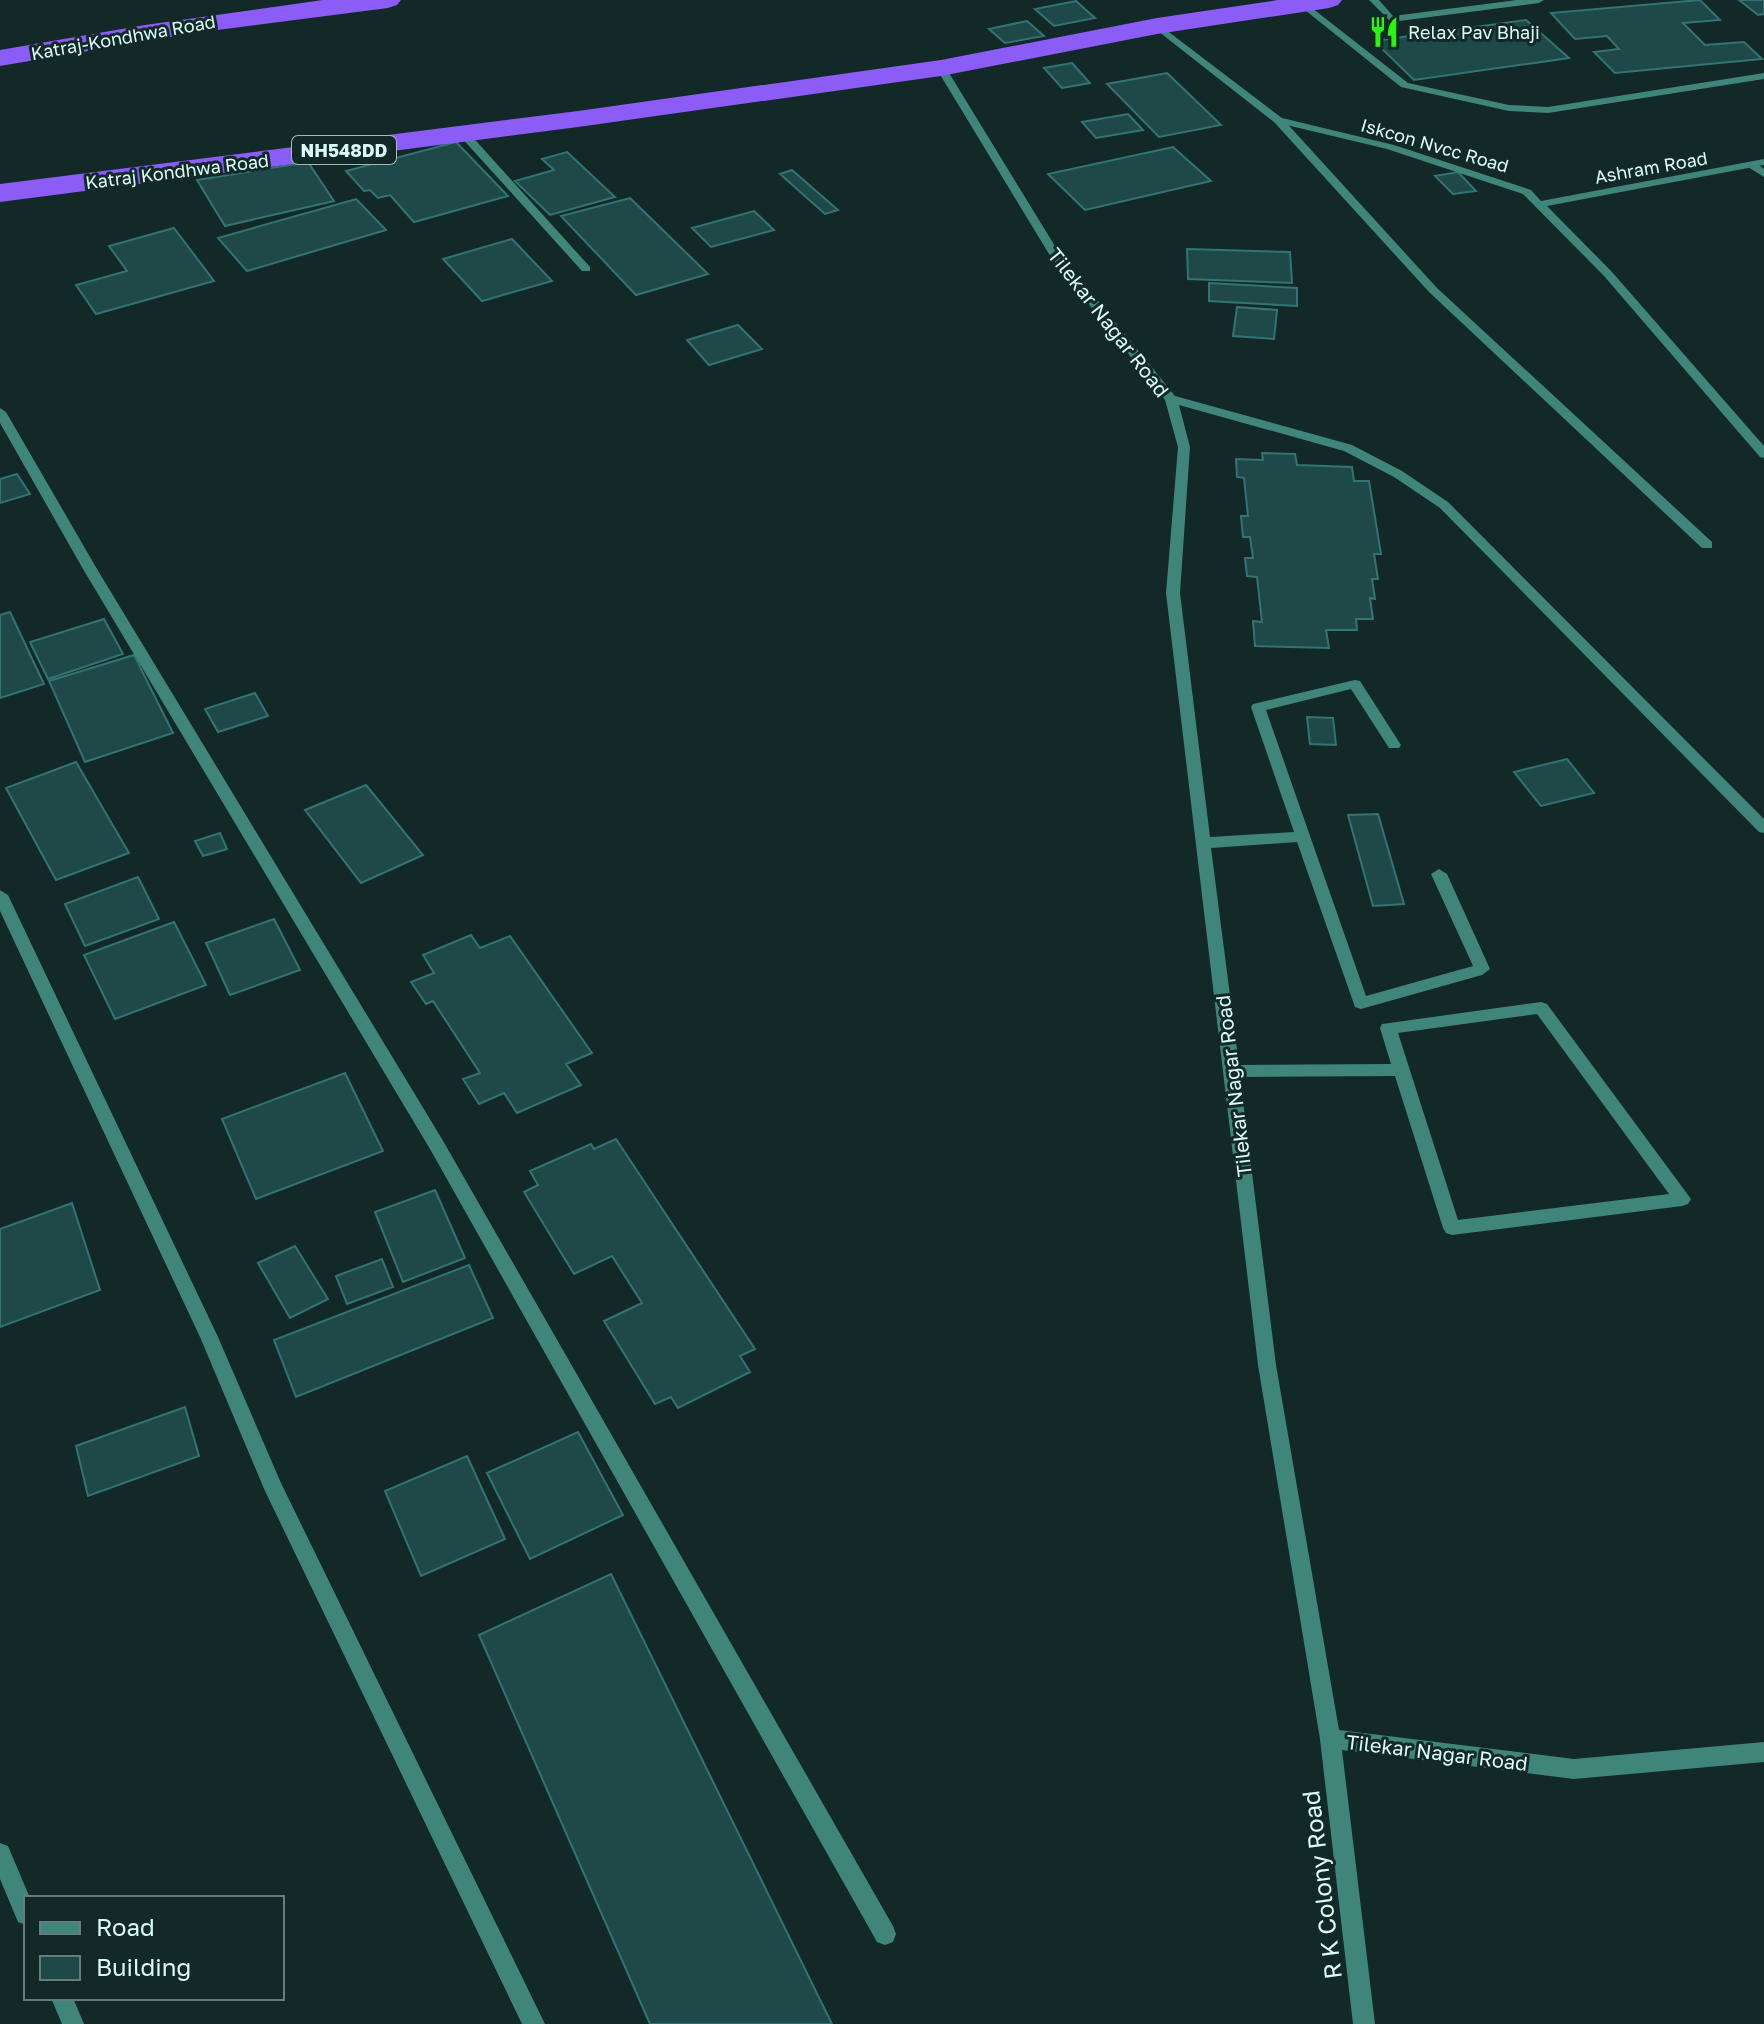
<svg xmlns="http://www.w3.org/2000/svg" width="1764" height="2024" font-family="'Golos Text',sans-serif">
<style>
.building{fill:#1e4948;stroke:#327473;stroke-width:2}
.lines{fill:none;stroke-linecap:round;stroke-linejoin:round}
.lane{fill:#3f8579;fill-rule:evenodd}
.street{fill:#3f8579;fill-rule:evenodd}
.highway{fill:#8c5cf7;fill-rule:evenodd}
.labels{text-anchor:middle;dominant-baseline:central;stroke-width:6;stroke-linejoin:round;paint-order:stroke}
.far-poi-label{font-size:18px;fill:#dbfdfa;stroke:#122928;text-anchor:start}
.far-street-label{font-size:18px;fill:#dbfdfa;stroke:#122928}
.shield{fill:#122928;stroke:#9fbdbb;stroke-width:2}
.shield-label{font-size:18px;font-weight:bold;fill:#dbfdfa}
.street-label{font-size:20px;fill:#dbfdfa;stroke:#122928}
.near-street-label{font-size:24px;fill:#dbfdfa;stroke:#122928}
</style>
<rect width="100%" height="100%" fill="#122928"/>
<!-- building -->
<path class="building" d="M1700,0L1720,20L1683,23L1705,45L1744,42L1762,59L1615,73L1594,52L1619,49L1607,36L1575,39L1551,13Z
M1739,0H1764V14L1758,15Z
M1076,1L1095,18L1054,26L1035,9Z
M1526,20L1569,58L1414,80L1374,41Z
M1027,21L1044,36L1005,43L989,29Z
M1072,63L1090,83L1062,88L1044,68Z
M1167,73L1221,125L1159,137L1107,84Z
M1128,114L1143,130L1096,138L1082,122Z
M456,142L508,196L414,222L390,195L378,198L370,190L364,191L346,171Z
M1173,147L1211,181L1085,210L1048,174Z
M567,152L615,197L550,215L515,181L554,170L542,159Z
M308,162L334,201L225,226L197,180Z
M792,170L838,210L825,214L780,174Z
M1458,172L1476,191L1453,194L1435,176Z
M630,198L708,274L636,295L561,216Z
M356,199L386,230L247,271L218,238Z
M754,211L774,230L711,247L692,228Z
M174,228L214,281L96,314L76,285L127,271L109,246Z
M512,239L552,281L482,301L443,259Z
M1187,249L1290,252L1292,283L1188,279Z
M1209,283L1297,288V306L1209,301Z
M1237,307L1277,310L1274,339L1233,336Z
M738,325L762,349L709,365L687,340Z
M1262,453L1295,454L1297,465L1352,467L1354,481H1369L1381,554H1374L1378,579H1372L1375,599L1370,598L1373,619H1356L1357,630H1326L1329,648L1255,646L1253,621L1262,622L1257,577L1247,576L1245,558H1253L1250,537H1243L1241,516H1248L1244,478L1237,477L1236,459L1263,460Z
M17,474L30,494L0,503V479Z
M10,612L44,684L0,698V615Z
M104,619L123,654L48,679L30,642Z
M134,655L173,733L85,762L49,681Z
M255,693L268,716L218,732L205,709Z
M1307,717L1333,718L1336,745L1310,744Z
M1567,759L1594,793L1541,806L1514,772Z
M76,762L129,853L56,880L6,788Z
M366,785L423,855L361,883L305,810Z
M1378,814L1404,904L1373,906L1348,815Z
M220,833L227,849L203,856L195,841Z
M138,877L159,919L85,946L65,904Z
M274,919L300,970L230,995L206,943Z
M174,922L206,985L115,1019L84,955Z
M471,935L480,948L510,936L592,1053L566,1064L581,1085L517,1113L504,1093L479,1104L463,1079L480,1073L433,1001L426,1004L411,982L434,973L423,955Z
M345,1073L383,1151L256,1199L222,1119Z
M616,1139L755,1349L740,1356L750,1372L678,1408L671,1397L655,1404L604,1321L642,1303L612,1256L574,1274L524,1192L538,1185L530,1171L591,1144L594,1149Z
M435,1190L465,1258L403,1282L375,1212Z
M72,1203L100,1290L0,1327V1229Z
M295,1246L328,1299L290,1318L258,1263Z
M382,1259L393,1287L347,1304L336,1276Z
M469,1265L493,1318L296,1397L274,1340Z
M185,1407L199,1456L88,1496L76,1446Z
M578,1432L623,1515L530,1559L487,1473Z
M467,1456L505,1539L421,1576L385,1491Z
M611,1574L832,2024H650L479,1635Z"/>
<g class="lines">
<!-- lane -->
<path class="lane" d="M1369,0H1379L1393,16L1517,0H1544L1539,3L1391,22Z
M1274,118H1282L1437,288L1712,542V548H1702L1429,292L1274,122Z
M460,132H468L590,267V271H582L460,136Z
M1748,163H1756L1764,169V177L1748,167Z
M1604,272H1612L1764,446V458L1760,457L1604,276Z"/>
<!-- street -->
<path class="street" d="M1303,1L1408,83L1509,105L1548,107L1764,73V79L1548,113L1509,111L1401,87L1300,6L1298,4Z
M1157,23L1282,118L1394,145L1531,190L1541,201L1764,159V165L1547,206L1612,272V276H1604L1523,194L1387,149L1274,122L1154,28V24Z
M938,66L946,68L1058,251L1175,396L1352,445L1402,471L1448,502L1764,819V833L1759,832L1440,508L1394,477L1344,451L1179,405L1190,447L1180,593L1210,837L1294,832L1251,707L1253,704L1355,680L1360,681L1401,745L1399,748H1389L1351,689L1266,710L1366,996L1473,966L1431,874L1439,869L1447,874L1490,969L1482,975L1361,1009L1355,1007L1297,842L1211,848L1239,1065L1391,1064L1380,1028L1382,1024L1541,1002L1547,1004L1691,1199L1688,1204L1682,1206L1452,1235L1446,1233L1443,1228L1395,1076L1240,1077L1276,1365L1339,1730L1574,1759L1764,1742V1762L1574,1779L1342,1750L1375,2024H1353L1320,1739L1258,1365L1166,593L1178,447L1165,400L1049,254L936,68ZM1537,1014L1669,1194L1458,1220L1398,1033Z
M0,408L6,412L97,569L442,1139L893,1926L896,1934L893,1942L885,1945L877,1942L430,1149L83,569L0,423Z
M0,890L8,895L218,1337L281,1483L545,2024H522L265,1491L200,1337L0,911Z
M0,1843L8,1846L30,1898H26V1925L18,1922L0,1879Z
M51,1998H73L84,2024H62Z"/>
<!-- highway -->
<path class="highway" d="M323,0H401L397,5L388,8L194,33L0,66V50L145,25Z
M1278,0H1342L1338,5L1329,8L1157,34L941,76L578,127L0,202V184L578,111L941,60L1157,18Z"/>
</g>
<!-- icons -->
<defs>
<symbol id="restaurant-bare" viewBox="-9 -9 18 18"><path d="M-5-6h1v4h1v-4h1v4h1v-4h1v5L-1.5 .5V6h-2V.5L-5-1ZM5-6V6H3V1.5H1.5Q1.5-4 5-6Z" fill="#2af410" stroke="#122928" stroke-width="2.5" paint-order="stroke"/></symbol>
</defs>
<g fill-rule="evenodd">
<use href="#restaurant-bare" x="1362" y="10" width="44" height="44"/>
</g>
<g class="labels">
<!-- far-poi labels -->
<g class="far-poi-label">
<text x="1408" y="32">Relax Pav Bhaji</text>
</g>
<!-- far-street labels -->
<g class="far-street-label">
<text transform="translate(123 37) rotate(-10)">Katraj-Kondhwa Road</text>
<text transform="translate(1435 145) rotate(16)">Iskcon Nvcc Road</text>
<text transform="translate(1651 167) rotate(-10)">Ashram Road</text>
<text transform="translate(177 171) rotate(-7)">Katraj Kondhwa Road</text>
</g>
<!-- shield labels -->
<rect class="shield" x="292" y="136" width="104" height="28" rx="6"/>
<g class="shield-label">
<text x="344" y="150">NH548DD</text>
</g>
<!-- street labels -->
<g class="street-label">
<text transform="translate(1109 322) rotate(52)">Tilekar Nagar Road</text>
<text transform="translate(1233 1086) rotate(-97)">Tilekar Nagar Road</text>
<text transform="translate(1437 1752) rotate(7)">Tilekar Nagar Road</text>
</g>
<!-- near-street labels -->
<g class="near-street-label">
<text transform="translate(1321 1885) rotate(-97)">R K Colony Road</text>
</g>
</g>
<!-- legend -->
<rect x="24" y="1896" width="260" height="104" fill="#122928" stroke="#627e7c" stroke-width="2"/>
<rect x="40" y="1922" width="40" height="12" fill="#3f8579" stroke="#627e7c" stroke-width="2"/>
<text x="96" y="1936" font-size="24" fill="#dbfdfa">Road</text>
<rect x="40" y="1956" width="40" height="24" fill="#1e4948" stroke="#627e7c" stroke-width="2"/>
<text x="96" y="1976" font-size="24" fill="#dbfdfa">Building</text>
</svg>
